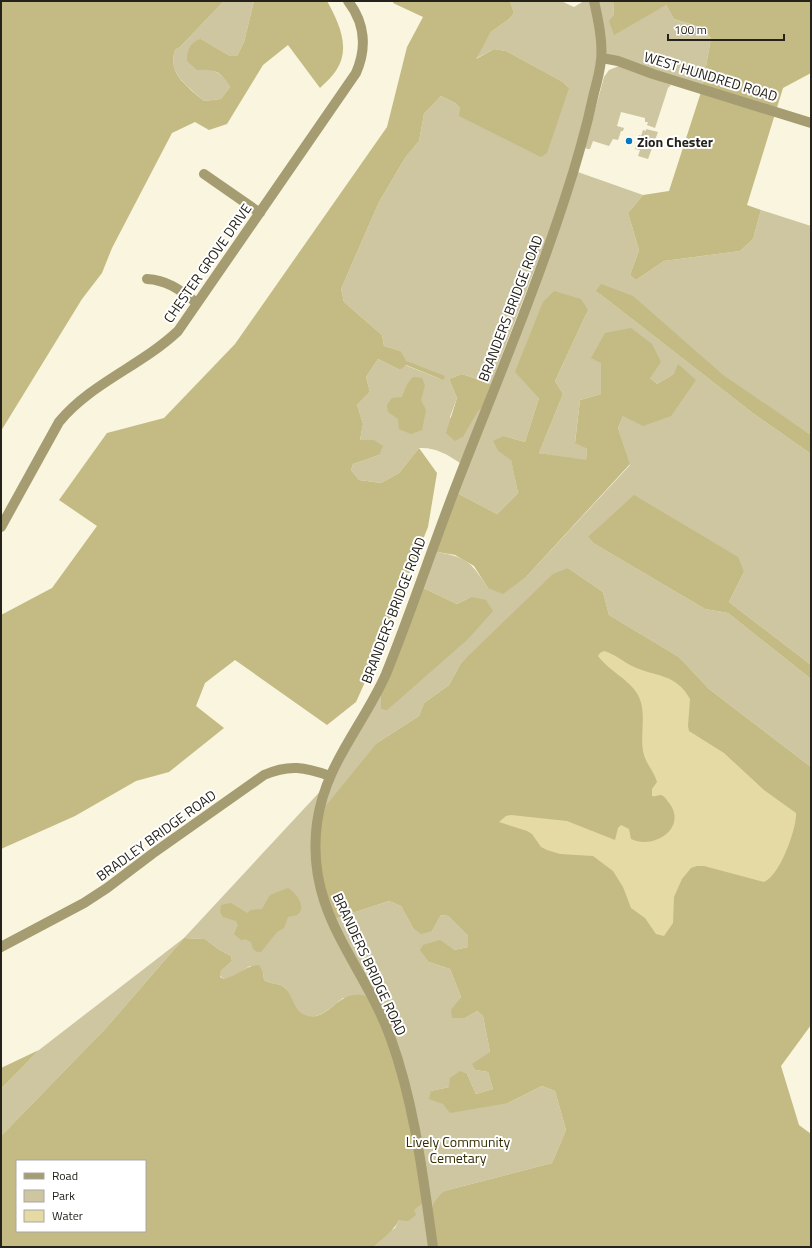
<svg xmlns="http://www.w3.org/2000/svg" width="812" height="1248" font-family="'Titillium Web',sans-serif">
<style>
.green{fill:#cdc6a0}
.forest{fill:#c4ba83;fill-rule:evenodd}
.water{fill:#e5daa3}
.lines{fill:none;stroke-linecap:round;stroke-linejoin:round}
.minor{stroke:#a59c72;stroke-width:10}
.poi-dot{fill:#0477c1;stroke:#fff;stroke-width:1.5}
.labels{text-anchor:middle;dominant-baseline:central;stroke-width:4;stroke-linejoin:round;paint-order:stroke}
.street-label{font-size:14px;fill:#24221a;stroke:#fff}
.poi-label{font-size:14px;font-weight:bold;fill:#24221a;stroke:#fff;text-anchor:start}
.park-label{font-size:14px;fill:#362e01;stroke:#fff}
</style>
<rect width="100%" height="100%" fill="#f9f5de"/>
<!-- green -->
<path class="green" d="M224,1H254L244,42L237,56H230L201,39L211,69L225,77L230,87L221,99L204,101C188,86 167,74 175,50L180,47Z
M510,1H561L574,7L584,1H590L598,43L596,64L580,140L550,229L491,384L462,374L449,379L457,398L450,417L464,436L478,410L482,408L460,463C447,454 435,447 419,448L399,473L381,483L359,480L351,470L353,464L379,455L374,440H360L363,424L357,405L370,392L366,377L378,359L400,370L405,365L443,380L405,361L401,351L384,346L382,335L344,302L341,289L379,202L405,158L419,141L424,114L441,96L455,103L460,108L569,88L563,82L506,51L494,49L475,59L491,32L509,19L514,13Z
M594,1H613L614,15L666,5L674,19L703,28L711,38L702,89L602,58Z
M619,66L671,85L668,88L655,128L647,125L648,122H645V118L621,112L617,126L624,128L623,131H621L618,140L613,139L609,146L593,141L590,149H587L585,147L604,77L609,70Z
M646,129L658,132L648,159L638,156L640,150L635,149L639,135L641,136L643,130L646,131Z
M575,171L643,195L628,213L639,250L630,275L636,280L664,261L740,251L753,239L761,210L811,226V435L596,291L754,414L811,454V665L729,602L744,572L588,537L593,543L705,609L728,613L811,679V767L709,689L679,657L609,615L603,592L568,568L461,663L449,685L424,703L419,716L377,743L319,884L380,1012L343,998C331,1007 312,1027 298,1011C292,1005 291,995 286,989C280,982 271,985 264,980L263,972L250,966L230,978L224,979L220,976L221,971L232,961L231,956L218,949L205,939L184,938L106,1028L1,1136V1089L39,1050L184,938L327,784L381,687V709L386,711L471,597L457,604L419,586L432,551C466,557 470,560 488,588L527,576L630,465L618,428L623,416L674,374L657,384L650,378L601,363V394L580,400L575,442L587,449L586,461L539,453L563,394L555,381L588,310L539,398L525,442L504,436L499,452L511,459L518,493L497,514L455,492Z
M389,901L401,906L413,928L432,931L441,915L448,916L468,936V947L454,950L429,962L450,969L461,997L452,1010L465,1018L477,1011L483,1016L490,1052L476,1070L488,1072L493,1089L476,1094L467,1074L449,1087L431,1091L508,1103L542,1086L555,1091L566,1130L552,1163L444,1191L429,1211L399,1057L331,920Z
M426,1201L433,1247H374L387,1233L395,1228L399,1220Z"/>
<!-- forest -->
<path class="forest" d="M1,1H224L180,47L175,50C167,74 188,87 204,101L221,99L230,87C222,71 214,69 197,70L187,61C187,50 190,42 201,39L230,56H237L244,42L254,1H327C338,21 351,47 337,69C333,76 326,82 320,88L288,45L263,65L227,124L209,130L195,122L172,133L112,248L102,273L82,299L1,431Z
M394,1H510L514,13L509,19L491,32L476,59L494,49L506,51L563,82L569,88L547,153L541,157L459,116L460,108L455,103L441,96L424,114L419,141L405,158L379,202L341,289L344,302L382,335L384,346L401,351L406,361L445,376L443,380L406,365L400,370L378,359L366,377L370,392L357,405L363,424L360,440H374L383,446L379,455L353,464L351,470L359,480L381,483L399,473L419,448L437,473L428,527L369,673L356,702L327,725L235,660L205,683L196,706L224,728L169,772L136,781L75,816L1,849V615L52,588L97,526L59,500L107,433L164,418L235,344L387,127L407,47L423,17L393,3Z
M613,1H811V73L783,88L747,205L761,210L753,239L740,251L664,261L636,280L630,275L639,250L628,213L643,195L669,191L702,89L711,38L703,28L674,19L666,5L614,35L609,21L614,15Z
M601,284L633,296L723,375L811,435V454L754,414L596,291Z
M554,291L581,299L588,310L555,381L563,394L539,453L586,460L587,449L575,443L580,400L601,394V363L591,358L605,333L631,328L652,344L661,362L650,378L657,384L674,374L678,364L696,380L671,416L643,426L623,416L618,428L630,464L527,576L503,594L488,588L474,566L455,555L432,551L455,492L497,514L518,493L511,460L499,452L493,441L504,436L525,442L539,398L515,372L543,302Z
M462,374L491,384L482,408L478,411L464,436L455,441L446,433L457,398L449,379Z
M413,377L422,378L425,385L421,400L426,410L422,430L411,434L399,429L398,419L388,412L387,405L392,398L402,397L407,384Z
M634,495L738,557L744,572L729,602L811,665V679L728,613L705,609L593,543L588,537Z
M568,568L603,592L609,615L679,657L709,689L811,767V1025L781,1066L799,1125L811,1134V1247H435C431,1221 423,1211 444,1191L552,1163L566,1130L555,1091L542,1086L508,1103L450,1113L443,1104L429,1099L431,1091L449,1087L450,1078L460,1071L467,1074L476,1094L493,1089L488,1072L476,1070L472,1064L490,1052L483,1016L477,1011L465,1018H452L451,1010L461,997L450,969L429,962L420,950L423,945L440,940L454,950L468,947V936L448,916L441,915L432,931L421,934L413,928L401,906L389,901L331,920L319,883L320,813L377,743L419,716L424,703L449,685L461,663L553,574Z
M419,586L457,604L471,597L486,600L493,611L468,639L386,711L381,709V687Z
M288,888C294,891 305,904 300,912C297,917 293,915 288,917L284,928L277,932L261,952H257L253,949L251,942L245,939L241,940L234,934L238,925L236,921L223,917L220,912L221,905L231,903L247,913L251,910L262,909L270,895Z
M184,938L205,939L218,949L231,956L232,961L221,971L220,977L224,979C237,976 245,966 259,965L263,972L264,980C271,985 280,982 286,989C294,998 294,1013 308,1016C329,1021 338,988 366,996L391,1038L426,1201L414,1210L416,1215L408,1221L399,1220C394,1231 382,1238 374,1247H1V1136L106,1028ZM17,1161H145V1231H17Z
M39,1050L1,1089V1068Z"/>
<!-- water -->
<path class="water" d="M604,651C615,654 622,661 632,666C655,677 676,673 690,699L688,726L689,731L724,753L764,790L796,813C797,829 779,877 764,882L704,866H697L691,868L682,879L674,897L673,923L664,936L656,934L645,918L631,908L623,887L613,871L593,856L560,854L547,850L541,847L532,834L527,831L499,822L506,816L511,815L567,821L615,840L618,828L621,825L629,829L631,839C653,850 687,829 670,804C667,801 665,796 661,795C657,795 655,797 652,796V789L657,782C654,771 645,763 643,751C640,733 647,712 638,695C629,679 609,671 598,656L600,653Z"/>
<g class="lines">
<!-- minor -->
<path class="minor" d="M602,58L618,61L653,74L811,123
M204,174L260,213
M147,279C168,280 181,291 197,303
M1,527L59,422C91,383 141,366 178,331L356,73C367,48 365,23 348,1
M1,947L84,903L107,888L152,854L264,775C289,764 305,767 330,776
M433,1247C423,1177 415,1106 391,1039C363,961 305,914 317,823C325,764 363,726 386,674C412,610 433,545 458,481C494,388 533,296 564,201C576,165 586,130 594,93C597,82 600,71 601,60C603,41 598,19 594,1"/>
</g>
<!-- markers -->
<circle class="poi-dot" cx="629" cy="141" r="4"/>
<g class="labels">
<!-- street labels -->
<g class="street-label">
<text transform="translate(711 76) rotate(17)">WEST HUNDRED ROAD</text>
<text transform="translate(207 263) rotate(-55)">CHESTER GROVE DRIVE</text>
<text transform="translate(510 308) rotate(-69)">BRANDERS BRIDGE ROAD</text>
<text transform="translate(393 610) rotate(-69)">BRANDERS BRIDGE ROAD</text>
<text transform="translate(156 835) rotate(-36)">BRADLEY BRIDGE ROAD</text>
<text transform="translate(370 964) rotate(65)">BRANDERS BRIDGE ROAD</text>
</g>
<!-- poi labels -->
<g class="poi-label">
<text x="637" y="141">Zion Chester</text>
</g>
<!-- park labels -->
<g class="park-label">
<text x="458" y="1141">Lively Community<tspan x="458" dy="16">Cemetary</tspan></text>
</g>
</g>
<!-- border -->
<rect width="812" height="1248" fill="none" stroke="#24221a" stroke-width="4"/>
<!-- legend -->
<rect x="16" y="1160" width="130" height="72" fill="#ffffff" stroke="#a7a7a3"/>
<rect x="24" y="1173" width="20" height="6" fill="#a59c72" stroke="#a7a7a3"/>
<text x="52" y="1180" font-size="12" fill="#24221a">Road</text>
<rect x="24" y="1190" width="20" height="12" fill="#cdc6a0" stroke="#a7a7a3"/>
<text x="52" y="1200" font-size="12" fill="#24221a">Park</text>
<rect x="24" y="1210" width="20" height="12" fill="#e5daa3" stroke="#a7a7a3"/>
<text x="52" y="1220" font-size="12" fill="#24221a">Water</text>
<!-- scale -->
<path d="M668 34v6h116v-6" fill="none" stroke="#24221a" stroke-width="2"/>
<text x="674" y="34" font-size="12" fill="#24221a" stroke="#ffffff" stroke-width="3" paint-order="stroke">100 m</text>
</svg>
